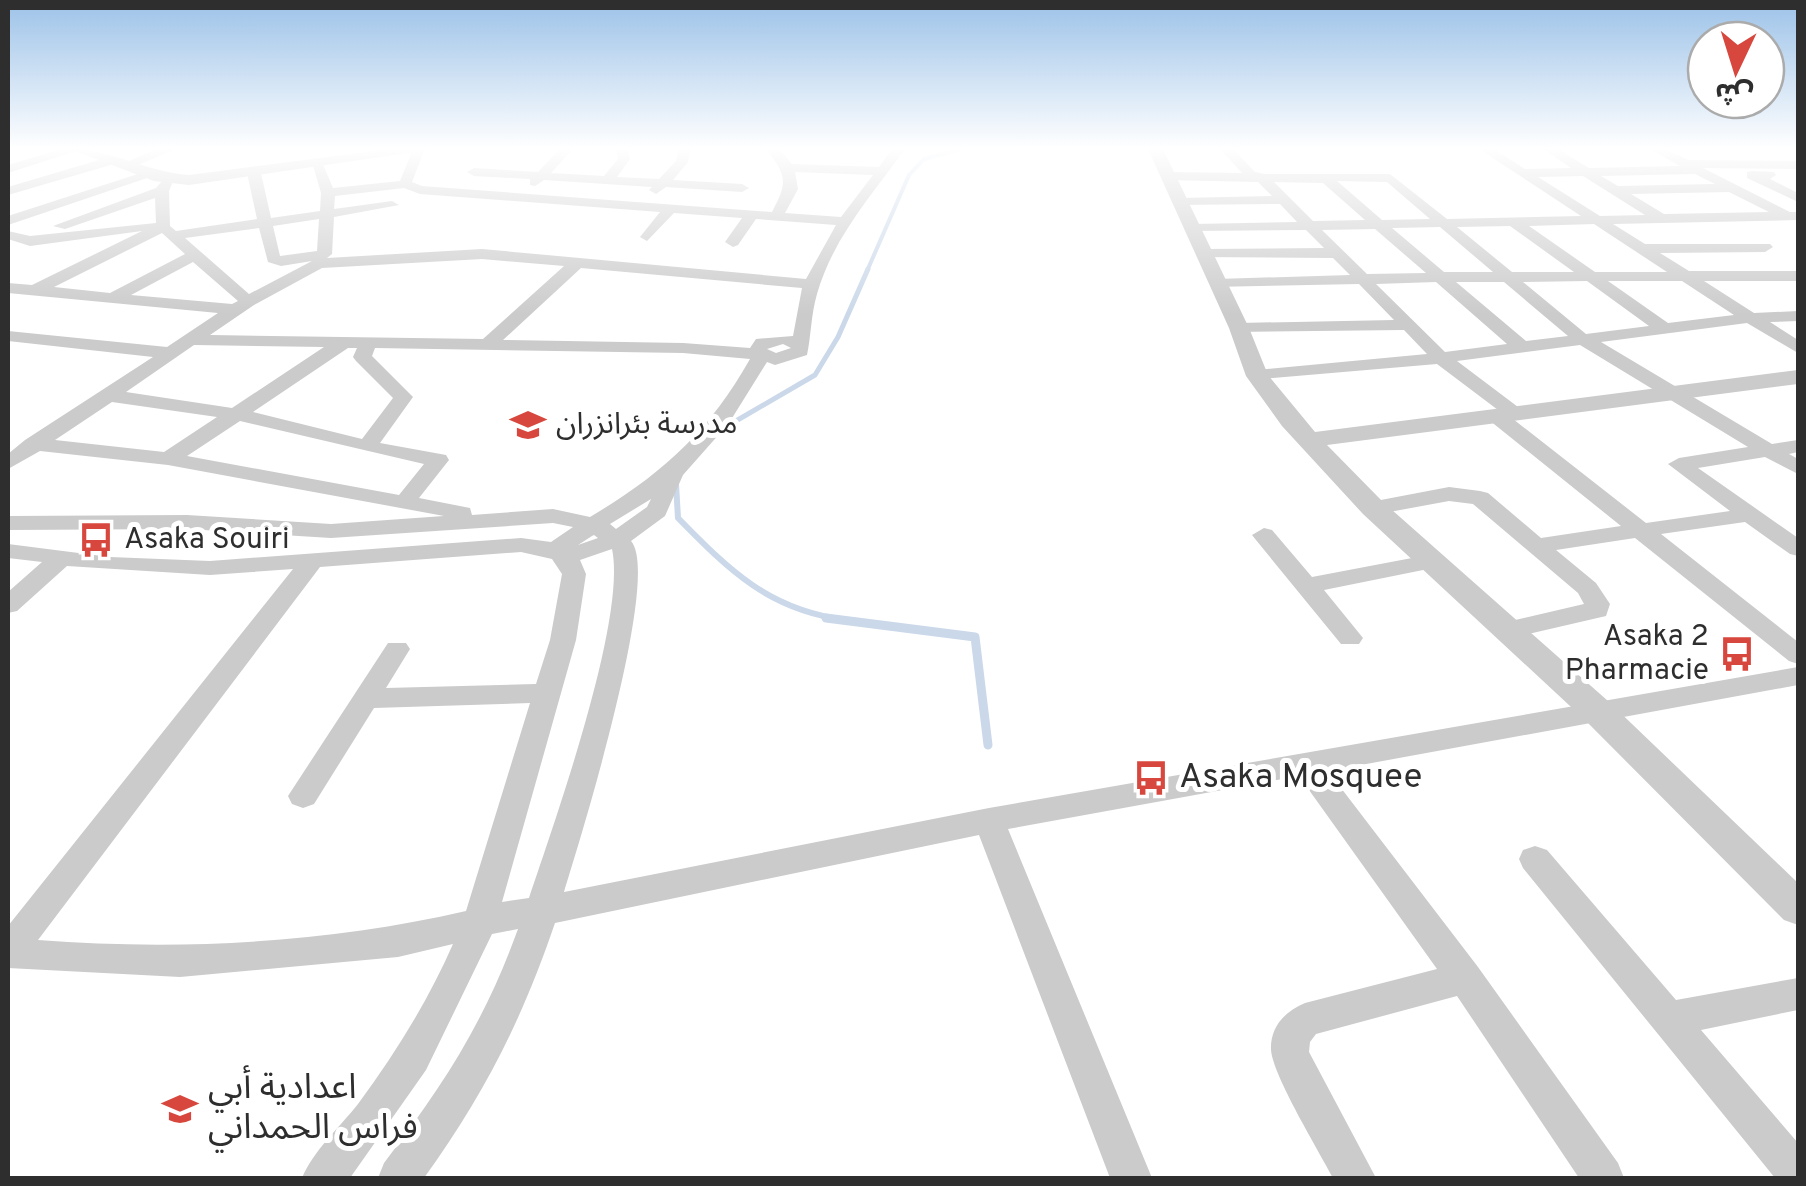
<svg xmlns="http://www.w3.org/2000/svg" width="1806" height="1186" font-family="Overpass,'Noto Sans Arabic',sans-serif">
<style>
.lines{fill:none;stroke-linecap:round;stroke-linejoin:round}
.stream-far3{stroke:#cad8e9;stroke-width:4}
.stream-far2{stroke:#cad8e9;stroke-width:5}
.stream-far1{stroke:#cad8e9;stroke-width:6}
.stream{stroke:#cad8e9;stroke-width:9}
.minor{fill:#cbcbcb;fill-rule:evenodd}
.tertiary{fill:#cbcbcb;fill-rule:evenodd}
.labels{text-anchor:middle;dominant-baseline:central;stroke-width:10;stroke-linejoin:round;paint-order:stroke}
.poi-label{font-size:30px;fill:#2e2e2e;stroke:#fff;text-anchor:start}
.near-poi-label{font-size:35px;fill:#2e2e2e;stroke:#fff;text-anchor:start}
</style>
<rect width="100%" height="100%" fill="#fff"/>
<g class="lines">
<!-- stream-far3 -->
<path class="stream-far3" d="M867,271L909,175L924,159L961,149"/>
<!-- stream-far2 -->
<path class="stream-far2" d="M729,425L815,375L838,337L868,269"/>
<!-- stream-far1 -->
<path class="stream-far1" d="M720,430L734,422
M676,484L678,518C730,571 769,610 846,620"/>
<!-- stream -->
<path class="stream" d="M826,618L975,637L988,745"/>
<!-- minor -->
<path class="minor" d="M61,149H82L8,173V165Z
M157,149H176L128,169L117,166Z
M413,149L424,151L412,182L422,186L772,212C788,182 787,176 766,149H779L792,164L879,167L892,149H905C871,196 833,238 817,294C811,314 811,337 807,355L775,365L767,362L729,423L683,475L665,516L631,541C662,576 580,840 564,892L989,808L1798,667V685L1328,771L1478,967L1618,1163L1624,1178H1579L1457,996L1316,1034L1310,1042L1309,1052L1376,1178H1333C1319,1151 1273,1076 1271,1050C1270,1027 1285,1011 1305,1003L1437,969L1299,776L1008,829L1152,1178H1110L979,835L555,923C522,1020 484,1095 424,1178H378L384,1163C444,1084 484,1023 518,929L492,934L426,1070L350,1178H302C314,1150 339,1128 358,1104C395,1054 428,1001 453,944L398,957L180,977L8,968V926L293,569L210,575L67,566L17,611L8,613V592L42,562L8,558V544L110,557L210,561L521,538L551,542L573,527L553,523L331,538L187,529L8,530V516L187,515L331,524L444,516L168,465L40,451L8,469V454L25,440L153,357L8,341V331L167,347L218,313L8,293V283L32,285L142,231L30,246L8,239V231L30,236L156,223L155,198L65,229L53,226L156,188L167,175L174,179L169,191L170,226L176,231L257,219L247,173L254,169L261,173L271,218L320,211L321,193L312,162H322L333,188L400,181ZM795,172L873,175L841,217L785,213L798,189ZM404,188L420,194L660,212L640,237L647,241L674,213L742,218L725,242L733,247L738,245L756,219L836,225L806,279L482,249L327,258L332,254L334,217L399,205L392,201L334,209L335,196ZM319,219L317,251L280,256L273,226ZM259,228L268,262L281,266L312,261L249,294L185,238ZM162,233L185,254L110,293L54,287ZM482,259L564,266L483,339L210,335L254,305L322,268ZM193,262L238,301L232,304L131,295ZM581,268L802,288L793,336L756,339L750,348L683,343L503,340ZM783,344L791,348L776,353L767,349ZM194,345H195L324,347L232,408L126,392ZM348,348H357L353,357L356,361L393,398L362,439L253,412ZM375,348L683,353L750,359C708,433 662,474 590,517L553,509L472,515L470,508L419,498L449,460L446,455L380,443L413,397L372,356ZM112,402L217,417L164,452L55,440ZM240,421L424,464L399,495L187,456ZM651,499L647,507L616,529L610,524ZM594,535L598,538L578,545L592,536ZM612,549C627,619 554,823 529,898L502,902L576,640L586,574L580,560ZM521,552L552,559L562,574L550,640L536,684L386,688L410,649L406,643H388L288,796L292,804L303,808L314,804L374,708L530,703L466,911C328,943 179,951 38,940L320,567Z
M560,149H573L551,173L604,176L618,159L616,149H628L630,159L617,177L659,179L676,161L679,149H691L688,162L673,180L742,184L749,188L742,192L666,187L656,194L649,190L652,187L544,180L535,186L530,185V179L474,176L467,172L474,168L538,172Z
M1220,149H1233L1255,172L1265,174H1390L1447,219L1581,216L1479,149H1494L1525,169L1571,168L1543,149H1558L1589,168L1680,166L1650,149H1666L1688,160L1798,161V169L1703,168L1790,212H1798V220L1613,224L1645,244H1770L1773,247L1765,252L1660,253L1689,271H1798V281H1704L1754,313L1798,311V321L1770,322L1798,340V353L1747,323L1601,342L1772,444L1798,440V452L1789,454L1798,459V474L1765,457L1698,468L1798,538V556L1790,554L1745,522L1661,534L1798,642V664L1789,661L1635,538L1556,550L1596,583L1610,604L1606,616L1507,639L1498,636L1494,630L1498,624L1584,604L1578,593L1473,504L1449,501L1373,515L1365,513L1362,508L1365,503L1449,487L1480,491L1488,493L1541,538L1621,526L1489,420V412L1498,410L1437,364L1250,380L1248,376L1257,370L1427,354L1404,330L1233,332L1230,328L1239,323L1394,320L1359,284L1211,287V281L1217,279L1350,275L1333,258L1199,257L1196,254L1204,249L1324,248L1306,230L1188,231V225L1193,224L1297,222L1280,204L1175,205V199L1180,198L1272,196L1258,182L1168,180L1161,176L1168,172L1242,173ZM1695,174L1715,184L1618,186L1601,176ZM1583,176L1645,215L1600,216L1538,177ZM1337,181L1387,182L1430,219L1382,220ZM1274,182L1323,183L1365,220L1313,221ZM1729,192L1769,212L1664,214L1631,194ZM1594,224L1667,272H1595L1529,226ZM1510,226L1574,272H1512L1457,227ZM1440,227L1493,272H1444L1392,228ZM1375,229L1426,273L1367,274L1322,230ZM1587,281L1649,326L1586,334L1523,282ZM1608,281H1682L1734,315L1668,323ZM1436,282L1507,344L1445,352L1376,284ZM1456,282H1504L1568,336L1526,341ZM1580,345L1748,447L1679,458L1668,464L1730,511L1646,523L1513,419L1522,418V410L1457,361Z
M109,157L115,161L114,164L8,195V187Z
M1752,171L1774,172L1776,175L1770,179L1798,193V202L1747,178V172Z
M144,172L156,175L8,225V216Z
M1264,528L1272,530L1312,577L1433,554L1445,561L1433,568L1324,590L1363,638L1359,644H1341L1256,540L1252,535Z
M1535,846L1547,850L1676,1000L1798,978V1010L1701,1030L1798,1143V1178H1775L1523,868L1519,859L1523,850Z"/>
<!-- tertiary -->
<path class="tertiary" d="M70,149C111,149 147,172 189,175L390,149H435L189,185L154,181Z
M1148,149H1163L1249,328L1268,375L1315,432L1798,370V384L1327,445L1383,502L1608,701L1798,883V925L1784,920L1584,719L1363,514L1282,426L1246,376L1229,328Z"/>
</g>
<!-- sky -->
<linearGradient id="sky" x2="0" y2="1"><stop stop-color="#9cc2e8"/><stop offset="0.47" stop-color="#fff"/><stop offset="1" stop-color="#fff" stop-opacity="0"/></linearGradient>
<rect width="1806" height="315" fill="url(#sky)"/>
<!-- icons -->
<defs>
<symbol id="school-bare" viewBox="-9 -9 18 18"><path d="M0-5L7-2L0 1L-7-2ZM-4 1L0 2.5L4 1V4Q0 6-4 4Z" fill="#d7473d" stroke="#fff" stroke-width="2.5" paint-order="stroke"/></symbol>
<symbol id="bus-bare" viewBox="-9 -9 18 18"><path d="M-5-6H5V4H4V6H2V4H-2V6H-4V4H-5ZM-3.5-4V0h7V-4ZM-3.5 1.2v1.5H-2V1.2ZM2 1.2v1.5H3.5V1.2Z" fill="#d7473d" stroke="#fff" stroke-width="2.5" paint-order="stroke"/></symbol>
</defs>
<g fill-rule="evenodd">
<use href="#school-bare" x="503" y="400" width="50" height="50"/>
<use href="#bus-bare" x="71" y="515" width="50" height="50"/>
<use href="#bus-bare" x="1712" y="629" width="50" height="50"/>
<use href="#bus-bare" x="1126" y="753" width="50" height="50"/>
<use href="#school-bare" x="155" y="1084" width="50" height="50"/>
</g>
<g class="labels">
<!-- poi labels -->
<g class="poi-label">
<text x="556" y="425">مدرسة بئرانزران</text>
<text x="124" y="540">Asaka Souiri</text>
<text x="1709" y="637" text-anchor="end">Asaka 2<tspan x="1709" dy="34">Pharmacie</tspan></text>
</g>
<!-- near-poi labels -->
<g class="near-poi-label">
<text x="1179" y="778">Asaka Mosquee</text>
<text x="208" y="1089">اعدادية أبي<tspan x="208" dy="40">فراس الحمداني</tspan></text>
</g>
</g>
<!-- border -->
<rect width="1806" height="1186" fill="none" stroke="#2e2e2e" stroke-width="20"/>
<!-- north arrow -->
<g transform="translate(1736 70) rotate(184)"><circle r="48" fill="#ffffff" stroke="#ababab" stroke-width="2.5"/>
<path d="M0-8L18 38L0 25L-18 38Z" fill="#d7473d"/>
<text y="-15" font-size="28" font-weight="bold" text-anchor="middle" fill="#2e2e2e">ش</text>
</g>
</svg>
